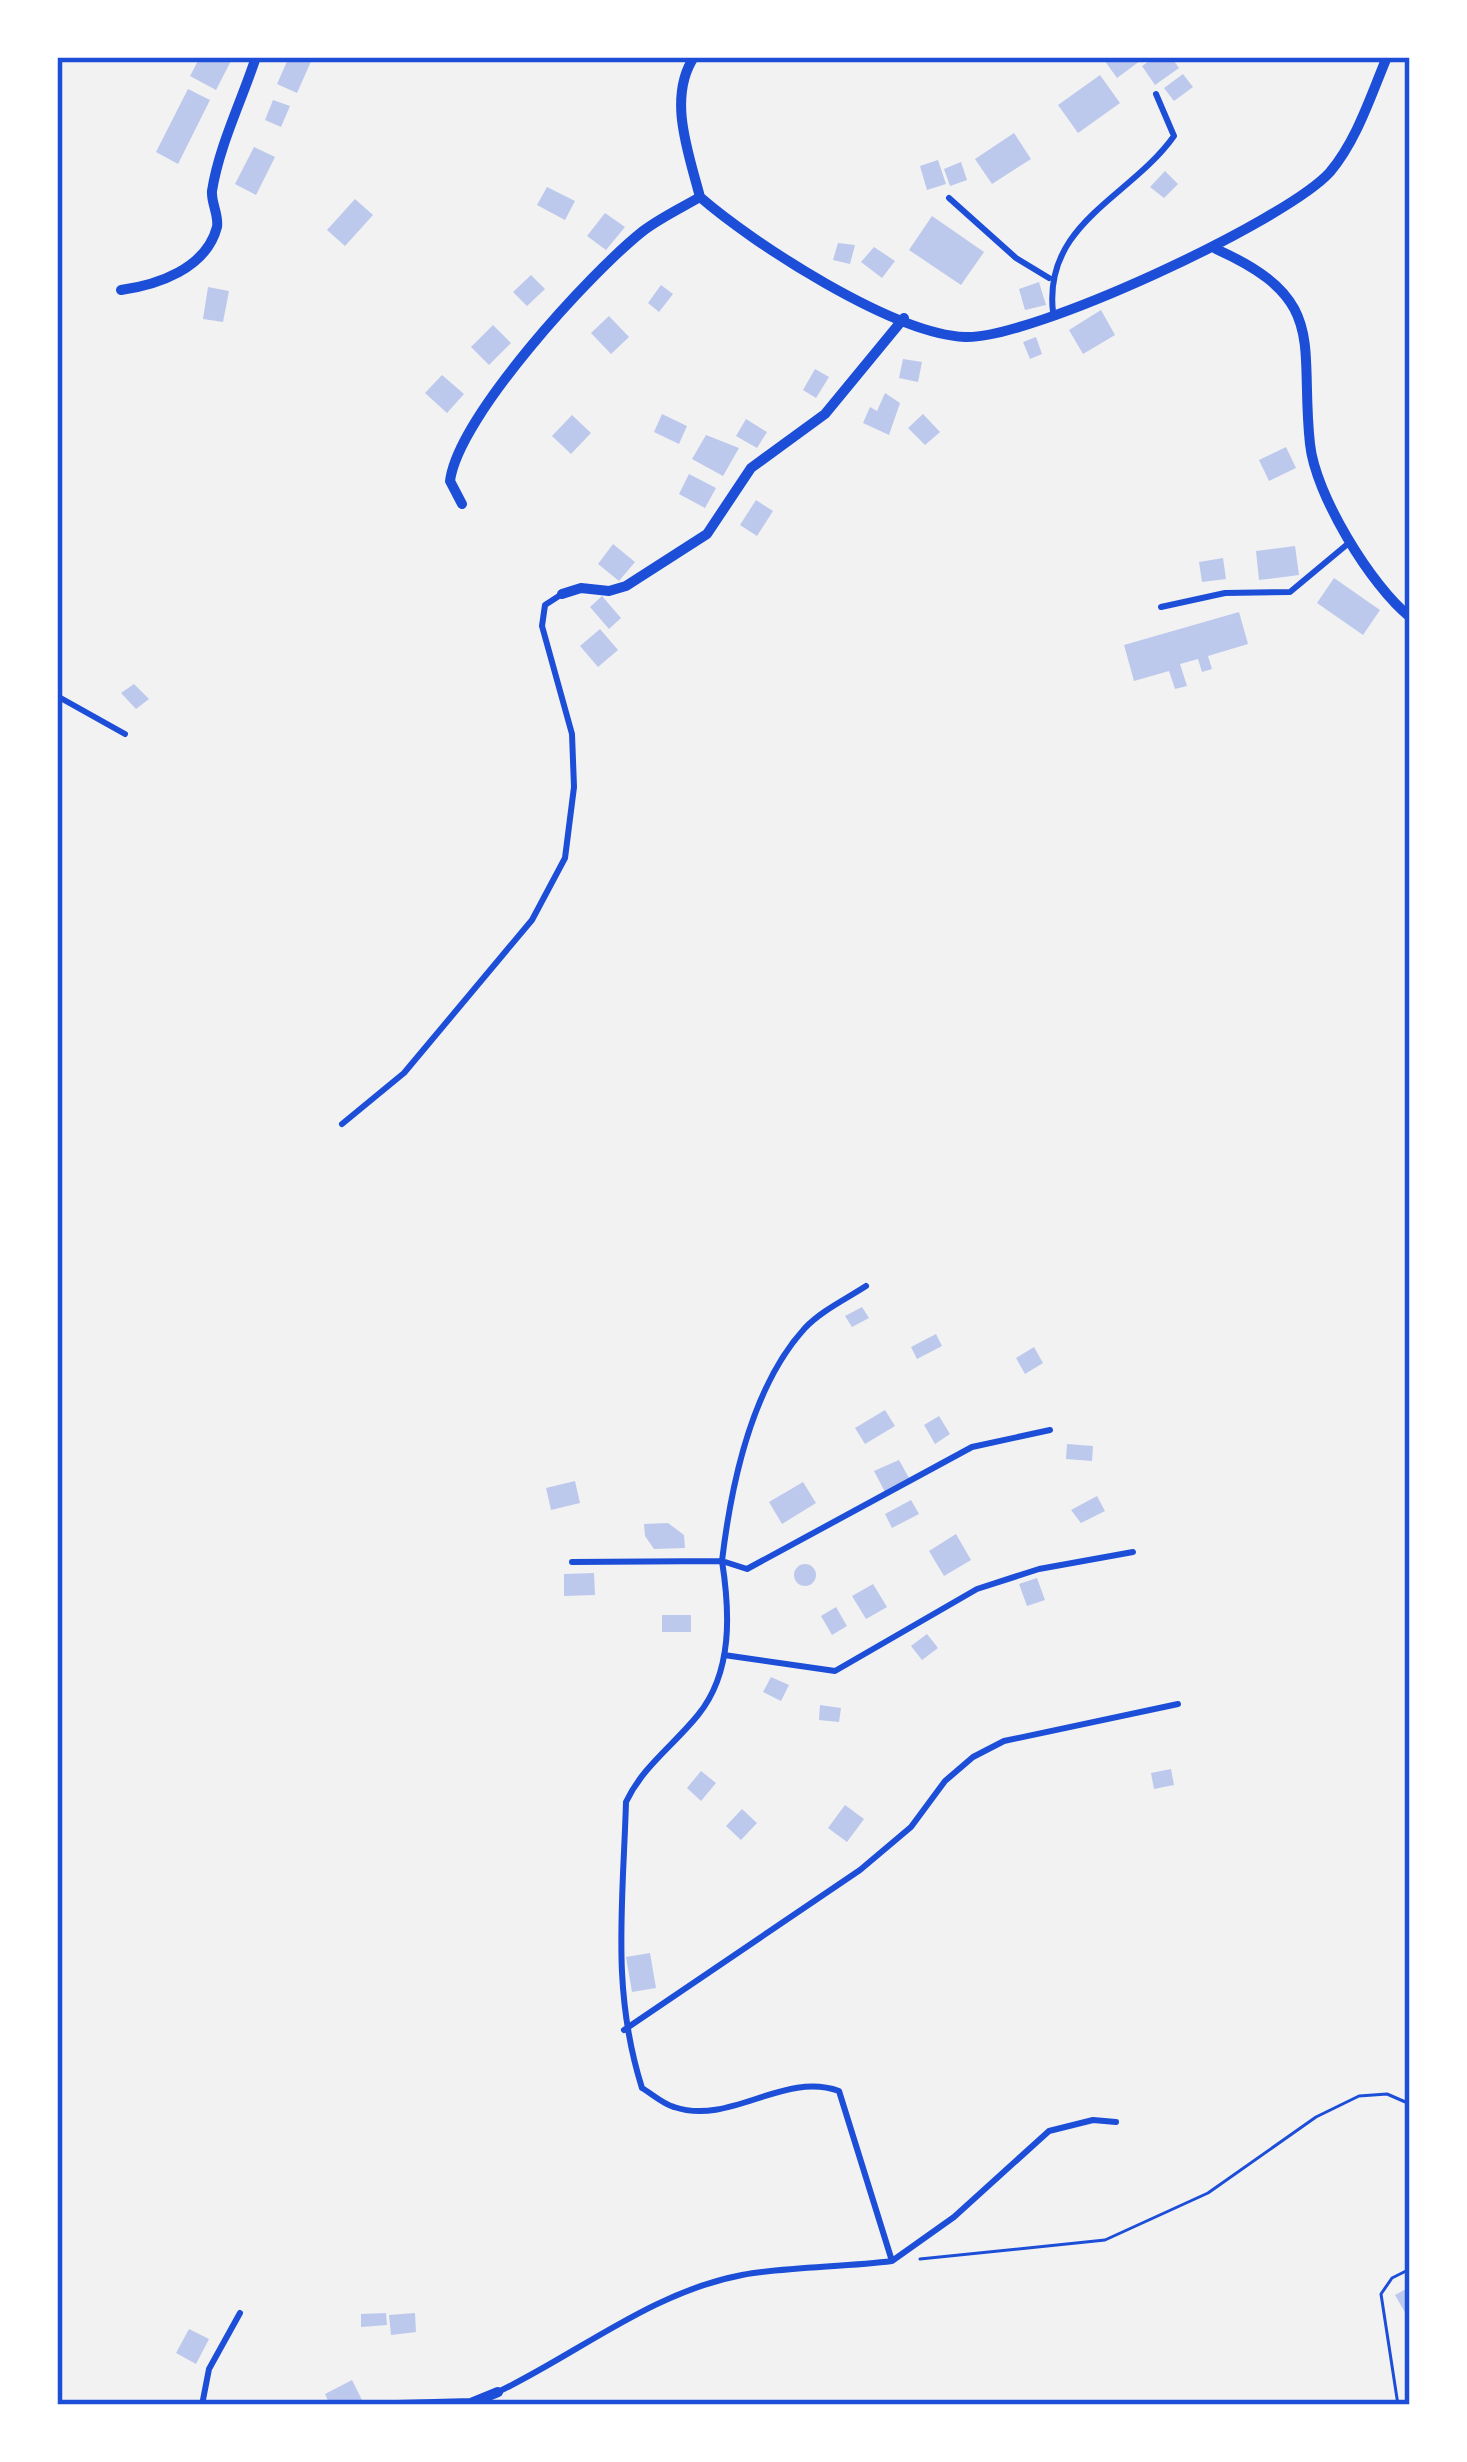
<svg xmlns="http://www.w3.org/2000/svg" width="1467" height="2462" font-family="Rubik,sans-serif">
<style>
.building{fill:#bdc9ec}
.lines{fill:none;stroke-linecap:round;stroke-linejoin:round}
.path{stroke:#1d4ed8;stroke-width:3}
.service{stroke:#1d4ed8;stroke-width:6}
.minor{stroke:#1d4ed8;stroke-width:10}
.neatline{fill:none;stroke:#1d4ed8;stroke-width:4.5}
</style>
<rect width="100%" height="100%" fill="#f2f2f2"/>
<!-- building -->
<path class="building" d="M200,57H233L216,90L190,76Z
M289,57H313L297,93L277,84Z
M1102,57H1137L1140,61L1117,78Z
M1155,57H1171L1179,68L1155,85L1142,66Z
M1183,74L1193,87L1174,101L1164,88Z
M1100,75L1120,103L1078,133L1058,105Z
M188,89L210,100L178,164L156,152Z
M273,100L290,106L281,127L265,120Z
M1014,133L1031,159L992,184L975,159Z
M254,147L275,157L256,195L235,184Z
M938,160L946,184L927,190L920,166Z
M961,162L967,180L950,186L944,169Z
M1165,171L1178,184L1164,198L1150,187Z
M547,187L575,201L565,220L537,205Z
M355,199L373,215L345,246L327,230Z
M605,213L625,227L606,250L587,236Z
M932,216L984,252L961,285L909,250Z
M838,243L855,245L850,264L833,260Z
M874,247L895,261L882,278L861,262Z
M531,275L545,289L527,306L513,292Z
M1039,282L1046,305L1025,310L1019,289Z
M661,285L673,294L659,312L648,303Z
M208,287L229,291L223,322L203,319Z
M1101,310L1115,335L1083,354L1069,330Z
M609,316L629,337L611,354L591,333Z
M493,325L511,343L489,365L471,347Z
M1036,337L1042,354L1030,359L1023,342Z
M903,359L922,362L918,382L899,378Z
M815,369L829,377L816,398L803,390Z
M442,375L464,394L447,413L425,393Z
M885,393L900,403L889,435L863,423L870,407L877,411Z
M662,414L687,426L679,444L654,432Z
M923,414L940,432L925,445L908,428Z
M572,415L591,433L571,454L552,436Z
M746,419L767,432L757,448L736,436Z
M706,435L739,448L723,476L692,459Z
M1286,447L1296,468L1269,481L1259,460Z
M689,474L716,488L705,508L679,494Z
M756,500L773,511L757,536L740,525Z
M613,544L635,562L619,581L598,564Z
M1295,546L1299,575L1259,580L1256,551Z
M1223,558L1226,579L1202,582L1199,562Z
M1334,578L1380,610L1363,635L1317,603Z
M602,596L621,618L609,629L590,607Z
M1239,612L1248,644L1208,656L1212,669L1202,672L1198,659L1180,664L1187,686L1175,689L1169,671L1134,681L1124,645Z
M600,629L618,650L598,667L580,646Z
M134,684L149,699L136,709L121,693Z
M862,1307L869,1318L852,1327L845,1316Z
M936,1334L942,1346L917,1359L911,1347Z
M1034,1347L1043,1363L1025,1374L1016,1358Z
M885,1410L895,1426L865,1444L855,1428Z
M939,1416L950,1434L935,1444L924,1425Z
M1067,1444L1093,1446L1092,1461L1066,1459Z
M899,1460L909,1478L885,1492L874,1471Z
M575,1481L580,1503L551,1510L546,1488Z
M803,1482L816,1503L782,1524L769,1502Z
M1097,1496L1105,1511L1081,1523L1071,1510Z
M911,1500L919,1514L892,1528L885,1514Z
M668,1523L684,1535L685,1548L654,1549L645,1536L644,1524Z
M956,1534L971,1560L944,1576L929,1551Z
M794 1575a11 11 0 1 1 22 0a11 11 0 1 1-22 0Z
M594,1573L595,1595L564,1596V1574Z
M1037,1578L1045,1600L1027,1606L1019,1584Z
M873,1584L887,1607L866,1619L852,1596Z
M836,1607L847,1626L832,1635L821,1616Z
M662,1615H691V1632H662Z
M927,1634L938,1648L922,1660L911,1646Z
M771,1677L789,1685L781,1701L763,1692Z
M820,1705L841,1708L839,1722L819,1720Z
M1171,1769L1174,1785L1154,1789L1151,1773Z
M701,1771L716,1783L701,1801L687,1788Z
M845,1805L864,1819L847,1842L828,1828Z
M742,1809L757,1823L741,1840L726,1826Z
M650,1953L656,1988L632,1992L626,1957Z
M1408,2288L1410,2314L1407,2316L1395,2295Z
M386,2313L387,2325L361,2327V2314Z
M415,2313L416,2332L391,2335L389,2315Z
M189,2329L209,2339L196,2364L176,2353Z
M352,2380L362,2400L330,2405L325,2394Z"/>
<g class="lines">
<!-- path -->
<path class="path" d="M920,2259L1105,2240L1208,2193L1316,2117L1359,2096L1387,2094L1410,2104
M1398,2405L1381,2294L1392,2278L1410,2269"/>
<!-- service -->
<path class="service" d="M949,198L1016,258L1049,278
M1053,312C1043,223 1130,198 1174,136L1156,94
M1161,607L1225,593L1290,592L1350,542
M57,696L125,734
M342,1124L404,1073L532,920L565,858L574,787L572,734L542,626L545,605L562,594
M1050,1430L972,1447L747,1569L722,1561C730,1612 733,1672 698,1715C673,1746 643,1766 626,1802C623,1904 611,1990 642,2088C652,2094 663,2104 674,2107C731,2126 783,2071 839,2091L892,2261L954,2217L1049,2131L1093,2120L1116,2122
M572,1562L722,1561C731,1485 752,1386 805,1328C821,1311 846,1299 866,1286
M724,1655L835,1671L977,1589L1039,1569L1133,1552
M624,2030L860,1870L911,1827L945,1781L973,1757L1004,1741L1178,1704
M498,2392C579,2353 652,2292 742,2275C785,2267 846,2267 892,2261
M202,2405L209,2369L240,2313"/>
<!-- minor -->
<path class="minor" d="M694,57C667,98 689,154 700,197C754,244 893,334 965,337C1030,340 1286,221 1330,172C1357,140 1371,95 1387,57
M1216,249C1330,300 1299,343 1310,444C1315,494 1371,586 1410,617
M121,290C157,285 206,269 217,227C219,215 211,203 212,191C219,146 242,100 256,57
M462,504L450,481C458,417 590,273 643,231C660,218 681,208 700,197
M562,594L581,588L609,591L626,586L707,534L751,468L825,414L904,318
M397,2405L471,2403L498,2392"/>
</g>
<!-- border -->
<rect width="1467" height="2462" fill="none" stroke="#ffffff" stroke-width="120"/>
<rect x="60" y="60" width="1347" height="2342" class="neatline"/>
</svg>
